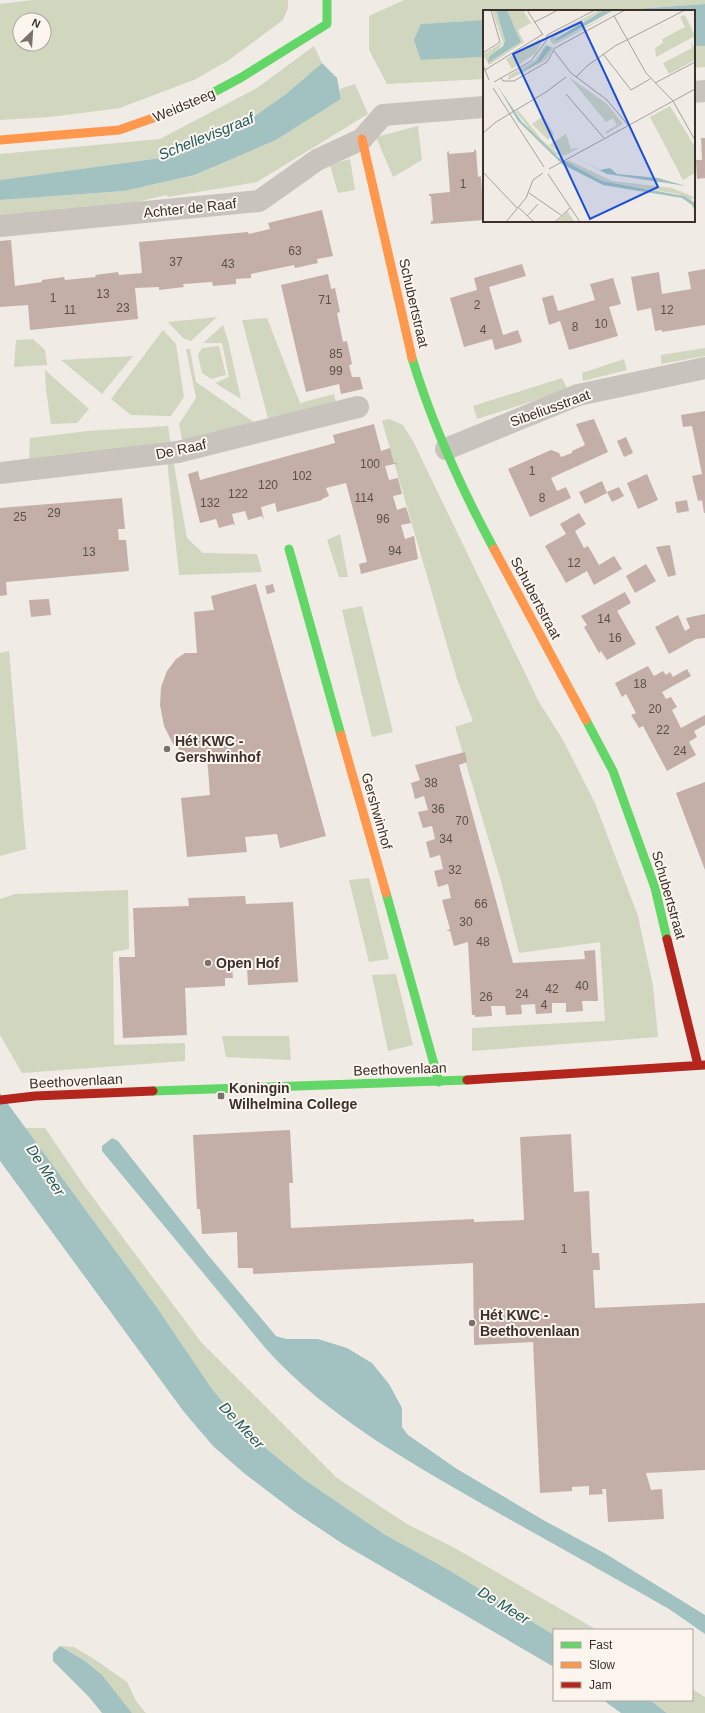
<svg xmlns="http://www.w3.org/2000/svg" width="705" height="1713" font-family="Arial,sans-serif">
<style>
.green{fill:#d1d6bf;fill-rule:evenodd}
.water{fill:#a1c2c1}
.building{fill:#c3afa7}
.lines{fill:none;stroke-linecap:round;stroke-linejoin:round}
.street{stroke:#c9c3be;stroke-width:22}
.fast{stroke:#63d668;stroke-width:9}
.slow{stroke:#ff974d;stroke-width:9}
.jam{stroke:#b3261e;stroke-width:9}
.poi-dot{fill:#7a716c;stroke:#fbf5ee;stroke-width:1.5}
.labels{text-anchor:middle;dominant-baseline:central;stroke-width:4;stroke-linejoin:round;paint-order:stroke}
.number-label{font-size:12px;fill:#5d504a}
.street-label{font-size:14px;fill:#3b302b;stroke:#fbf5ee}
.poi-label{font-size:14px;font-weight:bold;fill:#3b302b;stroke:#fbf5ee;text-anchor:start}
.water-label{font-size:15px;font-style:italic;fill:#1f5a5e;stroke:#fbf5ee}
.inset-road{fill:none;stroke:#a8a09b;stroke-width:1}
.view{fill:#1d4ed8;fill-opacity:0.15;stroke:#1d4ed8;stroke-width:2}
.inset-edge{fill:none;stroke:#3b302b;stroke-width:2}
</style>
<rect width="100%" height="100%" fill="#f0ebe5"/>
<!-- green -->
<path class="green" d="M33,0H288V8L283,20L229,60L196,79L120,108L50,117L0,120V4ZM20,20H44V44H20Z
M404,0H705V4L608,11H484V20L421,24V60L484,57V79L387,84L369,50V16Z
M314,46L322,63L286,94L242,125L168,157L0,180V154L160,139L257,88Z
M694,46H705V67L694,68Z
M355,84L368,114L257,182L168,197L167,195L105,209L0,216V200L124,191L196,175L276,140L341,99L340,89Z
M418,126L422,160L393,177L376,137Z
M350,159L355,190L338,193L330,165Z
M217,317L191,341L183,338L168,322Z
M267,318L300,403L334,394L336,403L269,422L242,320Z
M223,325L228,340L241,399L215,383L229,377L222,343H203Z
M163,330L176,344L184,397L171,416L131,415L111,399Z
M33,339L45,350L47,365L14,367L16,340Z
M219,346L226,375L211,379L202,373L198,355L202,348Z
M705,348V356L661,364V355Z
M186,349H190L196,382L258,425L183,444L179,424L196,398Z
M133,356L102,394L61,360Z
M624,359L627,370L583,381L582,373Z
M45,370L89,409L77,423L51,424L46,390Z
M562,378L568,390L477,419L473,406Z
M389,419L403,425L413,441L539,702L563,740L595,803L638,916L653,986L658,1037L472,1051V1028L605,1021L600,942L519,953L501,881L455,727L473,721L457,679L382,421Z
M168,426L171,447L29,465L30,438L88,431Z
M173,459L187,538L203,553L257,554L262,572L179,575L167,460Z
M340,534L348,577H339L327,540Z
M362,606L393,732L372,737L342,610Z
M9,651L26,849L0,856V653Z
M369,878L389,959L369,962L349,880Z
M128,890L129,949L113,952L114,1045L185,1043V1061L22,1073L0,1035V899L15,894Z
M396,974L413,1045L388,1051L372,975Z
M222,1036H289L291,1060L226,1057Z
M25,1128H45L85,1187L201,1342L337,1478L407,1524L453,1547L597,1630H554V1635L447,1569L384,1534L302,1478L250,1435L212,1389L158,1309Z
M60,1646L74,1647L94,1659L127,1682L136,1701L146,1713H132L102,1675L85,1661Z
M692,1689L705,1697V1713H667L650,1700H692Z"/>
<!-- water -->
<path class="water" d="M705,4V46H694V11H608Z
M484,20V57L421,60L414,40L421,24Z
M322,63L337,78L341,99L276,140L195,175L124,191L0,200V180L168,157L242,125L286,94Z
M0,1093L158,1309L212,1389L250,1435L302,1478L384,1534L447,1569L554,1635V1667L343,1544L295,1512L245,1474L213,1446L184,1412L0,1161Z
M112,1138L118,1141L208,1255L276,1336L286,1339H318L347,1348L372,1363L389,1384L402,1408V1427L408,1435L457,1469L545,1521L606,1554L705,1615V1634L669,1609C607,1574 545,1539 484,1505C406,1460 328,1417 267,1350L102,1151V1146Z
M60,1646L85,1661L102,1675L132,1713H102L89,1697L53,1661V1653Z
M603,1700H650L667,1713H621Z"/>
<!-- building -->
<path class="building" d="M701,138H705V178L697,179L696,160H702Z
M474,150H476L478,177L481,176L482,193H484V220L431,224V221H433L431,196H429V194L450,192L447,152L449,151V154L474,152Z
M322,210L333,256L317,259L318,263L295,268L294,265L251,274V278L236,279V284L213,286L212,282L183,284L184,287L159,290V287L135,288L138,319L30,330L28,305L0,307V241L11,240L15,286L42,282V280L64,277L65,280L96,277L95,275L118,272L119,275L142,273L139,242L248,232L249,234L270,229L268,223Z
M522,264L526,276L489,287L503,335L518,330L522,342L495,350L492,339L464,347L450,298L477,290L474,278Z
M705,269V325L662,332V330L655,331L651,308L637,311L631,277L659,272L662,294L691,289L688,272Z
M328,274L331,289L335,288L340,312L337,313L343,342L347,341L352,364L349,365L352,377H360L363,389L341,394L339,384L306,392L281,285Z
M613,278L621,304L609,307L618,336L569,350L560,321L549,325L542,298L553,295L558,311L595,300L590,284Z
M705,411V513H704L702,500L698,501L692,476L702,474L692,426L683,427L681,415Z
M594,419L608,452L551,478L557,491L566,487L571,498L530,517L508,469L551,450L559,453L561,457L572,453V451L585,445L576,424Z
M374,424L381,451L390,448L394,463H399L385,466L389,480L398,478L402,494L393,496L397,510L406,507L411,523L401,525L405,539L414,536L418,559L361,574L359,564L367,562L346,483L326,488L329,496L322,499V500L277,512L275,503L261,507L264,520L262,516L248,520L245,511L232,514L235,526L233,524L219,528L216,519L200,523L188,474L198,471L200,480L335,443L333,435Z
M626,437L633,453L624,457L617,441Z
M647,474L658,500L638,509L627,483Z
M602,481L607,493L585,504L579,492Z
M619,487L624,496L612,502L607,492Z
M122,498L125,529H118L119,540H126L129,571L6,582L7,595L0,596V508Z
M687,500L689,511L677,513L675,502Z
M579,513L586,524L575,531L584,548L588,546L599,565L614,556L622,569L594,585L587,571L566,583L545,546L566,534L560,524Z
M670,545L676,575L668,577L656,547Z
M646,564L656,581L635,593L626,576Z
M256,584L326,836L280,848L277,834L245,837L247,852L187,857L181,798L210,795L207,756L197,759L188,757L173,744L164,726L160,705L161,687L167,671L176,659L185,653H197L194,612L214,610L211,596Z
M273,584L275,592L267,594L265,586Z
M625,592L631,603L617,611L636,644L607,660L601,651L599,653L584,627L587,625L581,616Z
M49,599L51,615L31,617L29,600Z
M705,614V638L696,639L669,654L655,627L678,615L685,631L690,628L686,618Z
M648,666L654,676L663,671L666,675L670,672L673,677L687,669L691,676L662,692L666,699L671,697L677,707L672,710L681,728L705,715V725L694,731L697,737L689,742L696,755L667,771L643,726L639,728L631,715L636,713L626,694L622,697L615,683Z
M465,752L467,762L459,765L513,963L585,959L584,951L595,950L598,1001H582L583,1011L566,1012V1003H552V1013L536,1014L535,1004L521,1005L522,1014L506,1015L505,1006H491L492,1016L475,1017V1015H472L468,942L454,946L450,931H446L450,929L442,900L451,898L448,884L438,887L434,871L443,869L440,855L430,858L426,842L435,839L432,826L423,828L418,812L428,810L424,796L415,799L411,783L420,780L415,765Z
M705,782V870L676,793Z
M245,896L246,904L293,902L298,982L248,985L247,968L232,969L233,978H225V986L185,988L187,1035L123,1038L119,957H135L133,908L189,906L188,898Z
M290,1130L293,1183H289L291,1228L474,1219V1222L524,1220L520,1137L571,1134L574,1192L589,1191L592,1253H599L600,1270H593L595,1308L705,1303V1470L646,1473L651,1490L662,1489L664,1519L608,1522L606,1489H602L603,1494L589,1495V1486L572,1487V1491L540,1493L533,1342L474,1345L473,1263L253,1274V1268H238L237,1232L202,1234L200,1209H197L193,1135Z"/>
<g class="lines">
<!-- street -->
<path class="street" d="M694,92L705,91
M0,226L259,201L317,160L362,139L383,115L484,107
M446,449L578,395L705,368
M0,473L178,452L358,407"/>
<!-- fast -->
<path class="fast" d="M153,118L192,104L242,77L327,24V0
M412,358C432,424 461,488 494,549
M289,549L341,735
M586,720L613,771L655,888L667,939
M386,893L439,1082
M153,1091L467,1080"/>
<!-- slow -->
<path class="slow" d="M362,139L412,358
M0,140L119,130L153,118
M494,549L586,720
M341,735L386,893"/>
<!-- jam -->
<path class="jam" d="M667,939L698,1065
M467,1080L705,1065
M0,1100L35,1096L153,1091"/>
</g>
<!-- markers -->
<g class="poi-dot">
<circle cx="167" cy="749" r="4"/>
<circle cx="208" cy="963" r="4"/>
<rect x="217" y="1092" width="8" height="8" rx="2"/>
<circle cx="472" cy="1323" r="4"/>
</g>
<g class="labels">
<!-- number labels -->
<g class="number-label">
<text x="463" y="184">1</text>
<text x="295" y="251">63</text>
<text x="176" y="262">37</text>
<text x="228" y="264">43</text>
<text x="103" y="294">13</text>
<text x="53" y="298">1</text>
<text x="325" y="300">71</text>
<text x="477" y="305">2</text>
<text x="123" y="308">23</text>
<text x="70" y="310">11</text>
<text x="667" y="310">12</text>
<text x="601" y="324">10</text>
<text x="575" y="327">8</text>
<text x="483" y="330">4</text>
<text x="336" y="354">85</text>
<text x="336" y="371">99</text>
<text x="370" y="464">100</text>
<text x="532" y="471">1</text>
<text x="302" y="476">102</text>
<text x="268" y="485">120</text>
<text x="238" y="494">122</text>
<text x="364" y="498">114</text>
<text x="542" y="498">8</text>
<text x="210" y="503">132</text>
<text x="54" y="513">29</text>
<text x="20" y="517">25</text>
<text x="383" y="519">96</text>
<text x="395" y="551">94</text>
<text x="89" y="552">13</text>
<text x="574" y="563">12</text>
<text x="604" y="619">14</text>
<text x="615" y="638">16</text>
<text x="640" y="684">18</text>
<text x="655" y="709">20</text>
<text x="663" y="730">22</text>
<text x="680" y="751">24</text>
<text x="431" y="783">38</text>
<text x="438" y="809">36</text>
<text x="462" y="821">70</text>
<text x="446" y="839">34</text>
<text x="455" y="870">32</text>
<text x="481" y="904">66</text>
<text x="466" y="922">30</text>
<text x="483" y="942">48</text>
<text x="582" y="986">40</text>
<text x="552" y="989">42</text>
<text x="522" y="994">24</text>
<text x="486" y="997">26</text>
<text x="544" y="1005">4</text>
<text x="564" y="1249">1</text>
</g>
<!-- street labels -->
<g class="street-label">
<text transform="translate(184 105) rotate(-23)">Weidsteeg</text>
<text transform="translate(190 208) rotate(-6)">Achter de Raaf</text>
<text transform="translate(414 303) rotate(77)">Schubertstraat</text>
<text transform="translate(550 408) rotate(-20)">Sibeliusstraat</text>
<text transform="translate(181 449) rotate(-12)">De Raaf</text>
<text transform="translate(536 598) rotate(62)">Schubertstraat</text>
<text transform="translate(377 811) rotate(74)">Gershwinhof</text>
<text transform="translate(669 895) rotate(74)">Schubertstraat</text>
<text transform="translate(400 1069) rotate(-2)">Beethovenlaan</text>
<text transform="translate(76 1081) rotate(-3)">Beethovenlaan</text>
</g>
<!-- poi labels -->
<g class="poi-label">
<text x="175" y="741">Hét KWC -<tspan x="175" dy="16">Gershwinhof</tspan></text>
<text x="216" y="963">Open Hof</text>
<text x="229" y="1088">Koningin<tspan x="229" dy="16">Wilhelmina College</tspan></text>
<text x="480" y="1315">Hét KWC -<tspan x="480" dy="16">Beethovenlaan</tspan></text>
</g>
<!-- water labels -->
<g class="water-label">
<text transform="translate(206 136) rotate(-22)">Schellevisgraaf</text>
<text transform="translate(46 1170) rotate(57)">De Meer</text>
<text transform="translate(242 1425) rotate(47)">De Meer</text>
<text transform="translate(504 1605) rotate(32)">De Meer</text>
</g>
</g>
<!-- overview -->
<g transform="translate(483 10)">
<rect width="212" height="212" fill="#f0ebe5"/>
<path d="M9,0H13L22,30L5,53L38,32L24,0H40L53,21L48,13L35,20L41,32L6,55L0,45L20,32ZM117,0H121L72,27L74,31L136,0L71,35L68,32L67,29L73,22ZM202,5L212,26L173,47L172,38L180,33L179,29L202,17L197,7ZM56,29L58,33L53,43L29,59L23,49ZM208,32L212,39V50L186,64L180,53L209,38ZM63,34L62,40L54,51L25,70L26,65L52,50ZM68,36L71,38L63,50L30,68L57,52ZM86,67L124,94L140,114L123,124L122,122L134,115L130,108L123,112ZM187,96L212,137V163L200,170L167,107ZM35,100L58,129L77,145H73L51,125L33,102ZM60,106L71,124L65,130L49,114ZM83,124L88,139L96,138L81,146L66,135ZM85,150L129,171L189,178L211,187L208,190L195,184L119,171L83,151ZM84,201L92,212H74Z" fill="#d1d6bf"/>
<path d="M13,0H24L38,32L5,53L6,47L20,36L22,30ZM121,0H131L74,31L72,29ZM64,35L68,38L57,52L25,70L54,51ZM14,75L39,112L75,147L119,171L201,186L212,193V202L209,195L199,188L120,175L79,154L35,111ZM93,148L117,160L127,158L134,164L175,168L203,176L124,164Z" fill="#a1c2c1"/>
<path class="inset-road" d="M44,0L60,25M131,6L163,63L190,91L212,130M52,12L75,0M71,41L88,63L124,90L145,115M0,43L17,32L8,0M120,44L148,80L167,69M0,55L6,70M2,60L60,24M93,67L104,56L132,36L202,0M18,68L20,71H31L64,52L72,38L142,0M11,72L48,51L63,31L64,25L112,0M172,73L212,52M10,78L61,157M83,84L121,128M0,123L13,112L63,82L83,67M66,159L212,79M0,162L34,198M65,164L97,212M46,183L78,205M35,197L51,212M44,206L55,194M23,212L43,188L50,170L60,163M72,212L87,198"/>
<path class="view" d="M98,12L175,177L107,209L30,44Z"/>
<rect width="212" height="212" class="inset-edge"/>
</g>
<!-- legend -->
<rect x="553" y="1629" width="140" height="72" fill="#fbf5ee" stroke="#aea6a0"/>
<rect x="561" y="1642" width="20" height="6" fill="#63d668" stroke="#aea6a0"/>
<text x="589" y="1649" font-size="12" fill="#3b302b">Fast</text>
<rect x="561" y="1662" width="20" height="6" fill="#ff974d" stroke="#aea6a0"/>
<text x="589" y="1669" font-size="12" fill="#3b302b">Slow</text>
<rect x="561" y="1682" width="20" height="6" fill="#b3261e" stroke="#aea6a0"/>
<text x="589" y="1689" font-size="12" fill="#3b302b">Jam</text>
<!-- north arrow -->
<g transform="translate(32 32) rotate(25)"><circle r="19" fill="#fbf5ee" stroke="#aea6a0"/>
<path d="M0-3L7 15L0 10L-7 15Z" fill="#7a716c"/>
<text y="-6" font-size="11" font-weight="bold" text-anchor="middle" fill="#3b302b">N</text>
</g>
</svg>
